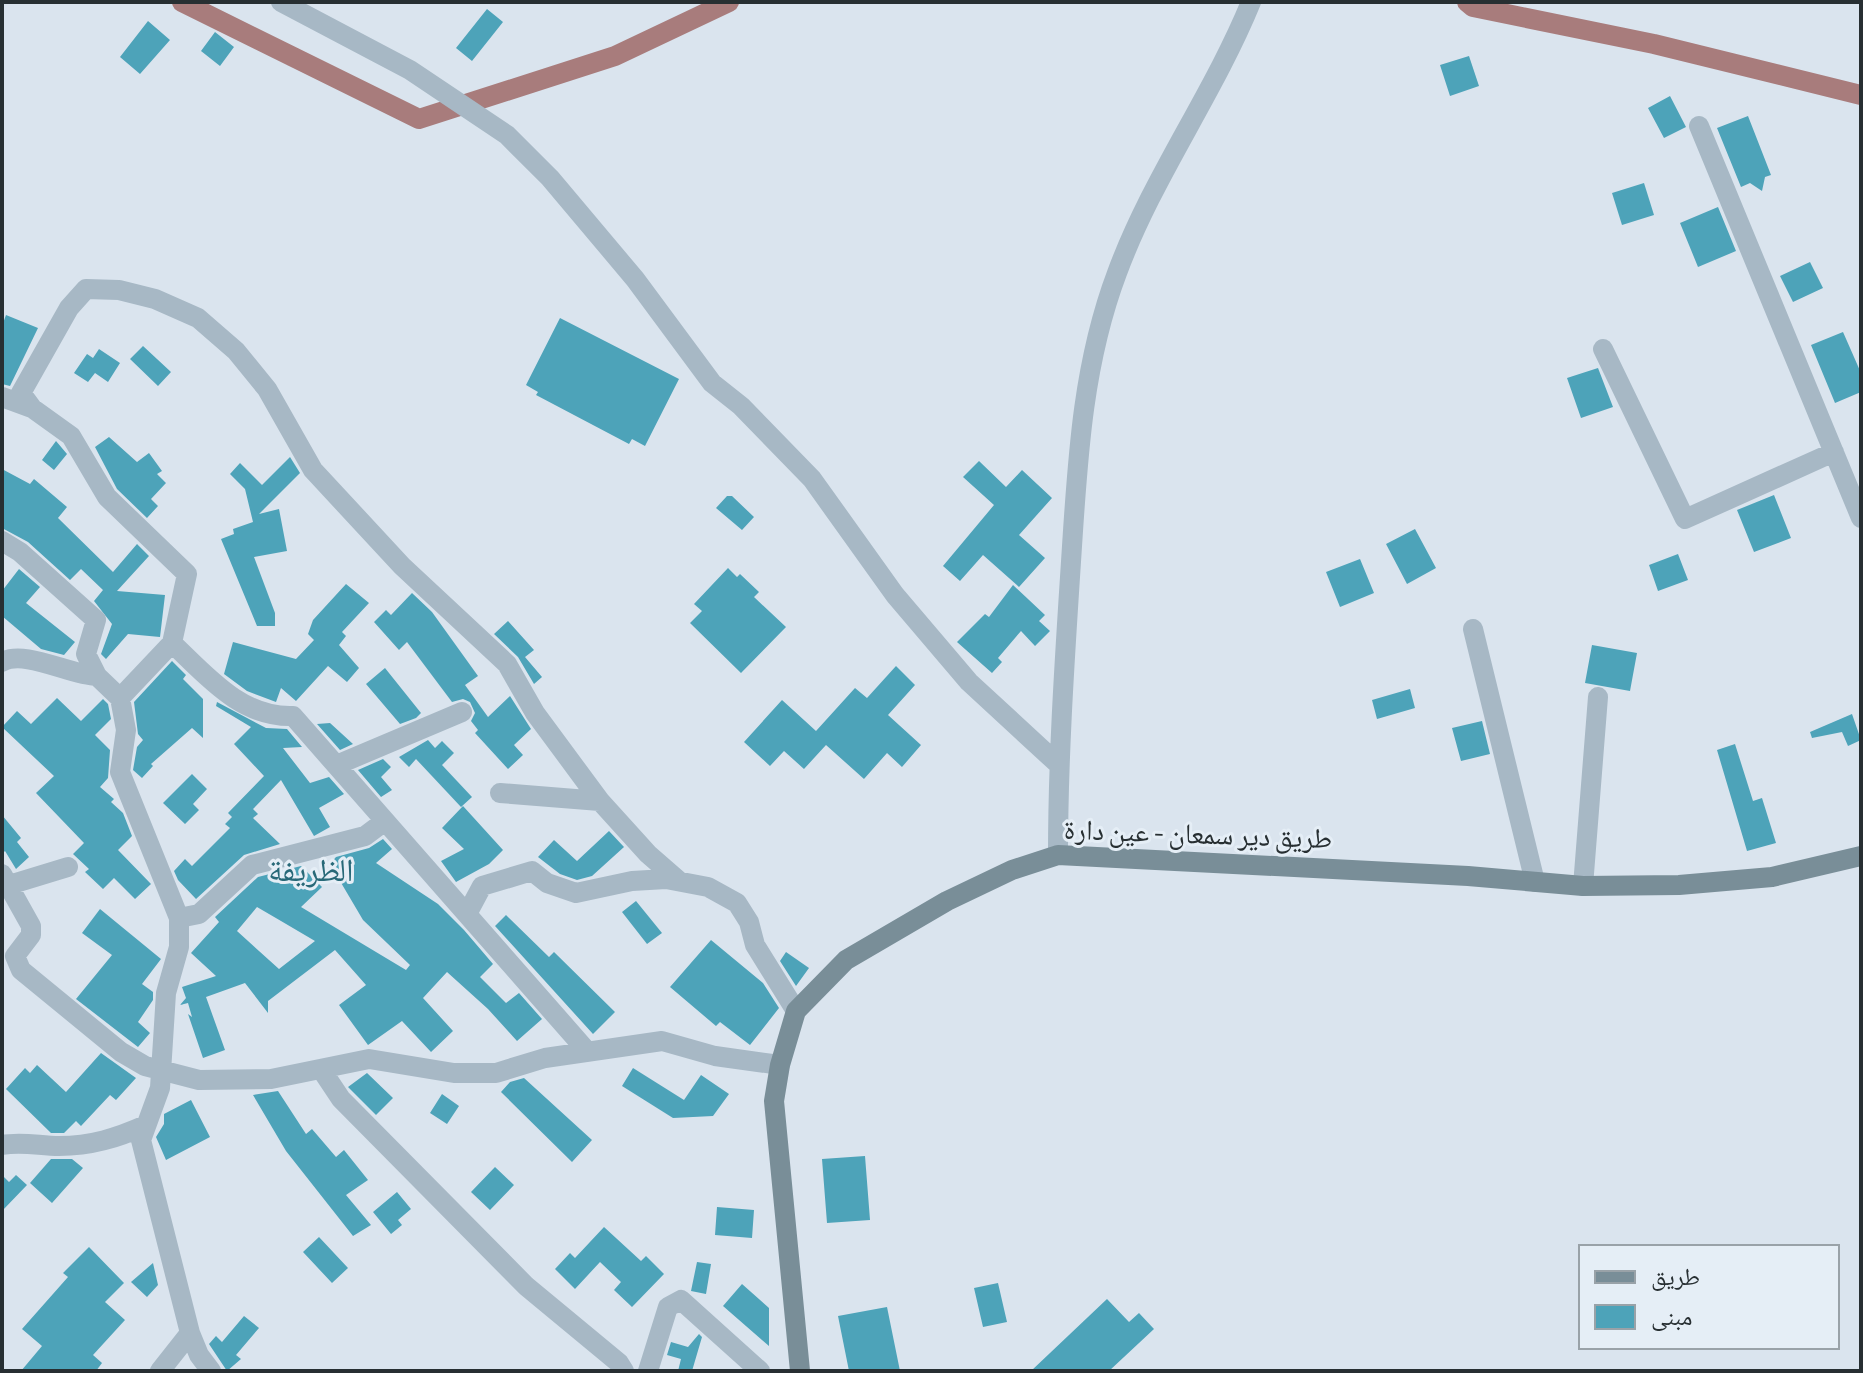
<svg xmlns="http://www.w3.org/2000/svg" width="1863" height="1373" font-family="'Sofia Sans Condensed','Noto Naskh Arabic',sans-serif">
<style>
.lines{fill:none;stroke-linecap:round;stroke-linejoin:round}
.canal{stroke:#a87c7c;stroke-width:20}
.building{fill:#4da3b9;fill-rule:evenodd}
.street{stroke:#a7b8c5;stroke-width:20}
.secondary{stroke:#798e98;stroke-width:20}
.labels{text-anchor:middle;dominant-baseline:central;stroke-width:6;stroke-linejoin:round;paint-order:stroke}
.street-label{font-size:28px;fill:#272f32;stroke:#e5eef6}
.quarter-label{font-size:32px;fill:#286978;stroke:#e5eef6}
</style>
<rect width="100%" height="100%" fill="#dae4ee"/>
<g class="lines">
<!-- canal -->
<path class="canal" d="M182,2L419,119L615,56L729,2
M1467,2L1473,7L1654,44L1861,95"/>
</g>
<!-- building -->
<path class="building" d="M487,9L503,22L472,61L456,48Z
M148,21L170,40L140,74L120,57Z
M215,32L234,47L220,66L201,51Z
M1469,56L1479,86L1450,96L1440,65Z
M1670,96L1686,127L1664,138L1648,108Z
M1748,116L1771,175L1765,177L1762,191L1750,183L1741,187L1717,128Z
M1644,183L1654,215L1622,225L1612,193Z
M1718,207L1736,251L1698,267L1680,223Z
M1810,262L1823,288L1793,302L1780,276Z
M6,315L38,328L10,386L2,384V326Z
M560,318L679,379L645,446L632,439L629,444L536,395L538,392L526,385Z
M1843,332L1861,373V392L1835,403L1811,345Z
M143,346L171,372L158,386L130,359Z
M99,349L120,363L108,382L95,373L88,382L74,373L87,354L93,358Z
M1598,368L1613,407L1581,418L1567,378Z
M109,437L137,462L149,453L162,471L157,474L166,483L151,499L158,506L147,518L117,489L95,447Z
M56,441L67,454L54,470L42,460Z
M290,457L300,473L259,514L279,509L287,551L254,557L275,613V626H257L221,539L234,534L233,529L253,522L245,489L230,474L240,463L262,485Z
M979,461L1006,487L1022,470L1052,498L1019,535L1045,558L1019,587L983,555L960,581L943,566L994,505L963,477Z
M2,469L30,484L34,479L67,507L58,518L113,572L137,544L149,556L117,591L165,595L160,637L128,634L106,659L101,654L112,624L94,601L103,590L81,569L70,580L28,542L2,528Z
M1774,495L1791,538L1754,552L1737,510Z
M727,496H732L754,517L742,530L716,508Z
M1415,529L1436,568L1407,584L1386,544Z
M1678,554L1688,580L1658,591L1649,565Z
M1360,559L1374,593L1340,607L1326,572Z
M728,568L737,577L740,574L759,592L754,597L786,627L741,673L690,623L702,611L694,604Z
M19,569L40,587L26,603L75,642L64,655L41,649L2,616V591Z
M346,584L369,603L342,632L346,636L339,645L359,668L347,682L328,666L296,701L281,688L276,702L247,691L224,674L233,642L296,659L314,640L308,634L313,620Z
M1013,585L1045,615L1039,621L1050,631L1035,646L1021,631L998,658L1002,662L992,673L957,642L985,614L989,617Z
M412,593L432,612L478,676L465,685L488,717L510,696L531,729L514,745L523,755L508,769L475,733L478,730L471,721L475,713L470,702L463,699L452,702L407,642L399,650L374,622L386,610L391,615Z
M508,621L534,650L525,657L542,677L534,684L518,657L494,634Z
M1592,645L1637,653L1630,691L1585,683Z
M172,661L186,675L183,679L203,699V738L192,728L151,764L153,766L142,778L133,770L137,747L143,740L138,734L134,702Z
M896,666L915,685L888,715L921,745L902,767L887,753L864,779L826,745L804,769L784,751L770,766L744,742L782,700L816,731L855,688L867,698Z
M385,668L421,713L416,718L400,724L366,684Z
M1410,689L1415,708L1377,719L1372,700Z
M57,698L81,721L103,699L108,704L111,719L95,735L110,750L108,778L100,787L114,799L111,802L123,813L132,836L118,850L151,884L135,899L114,878L103,889L85,872L89,869L73,854L84,843L36,793L54,776L2,727L17,711L31,724Z
M217,702L266,728L287,729L302,747L283,748L310,783L329,777L344,794L319,808L330,827L314,836L281,780L253,809L258,814L253,818L280,844L244,855L196,899L178,880L174,871L185,859L192,866L230,828L225,824L232,817L228,813L264,776L234,744L251,727L216,706Z
M1852,714L1861,740L1848,746L1842,732L1812,738L1810,732Z
M1482,721L1490,754L1461,761L1452,728Z
M330,723L353,744L340,750L317,724Z
M428,740L435,748L442,741L454,753L442,765L472,797L461,807L416,759L409,767L399,757Z
M1735,744L1753,801L1762,798L1776,843L1747,851L1717,750Z
M383,759L391,767L381,777L392,790L381,797L358,770Z
M192,774L207,789L193,804L199,810L185,824L163,803Z
M463,806L503,850L489,864L456,882L441,861L464,849L442,828Z
M2,815L21,838L17,842L29,857L16,869L5,851L2,854Z
M609,831L624,847L592,876L577,880L560,874L538,857L554,840L577,861Z
M383,839L392,849L376,863L438,904L464,930L493,964L480,977L506,1003L519,993L542,1019L517,1041L488,1009L447,972L423,998L453,1031L431,1052L402,1021L368,1045L339,1005L366,985L335,950L268,1001V1013L245,983L206,997L225,1050L203,1058L188,1014L192,1017L188,1003L180,1005L186,998L182,987L216,976L191,953L219,922L215,917L258,877L301,866L322,887L301,907L406,970L410,965L363,920L330,864L336,857L369,848ZM257,907L281,921L315,941L279,969L237,931Z
M636,901L662,933L647,944L622,912Z
M100,909L161,959L142,984L153,992V1000L138,1022L150,1033L138,1047L76,999L112,955L82,933Z
M506,915L549,957L554,952L615,1012L593,1034L495,926Z
M711,940L763,983L779,1008L750,1045L720,1022L716,1026L670,987Z
M786,952L809,968L796,986L780,961Z
M101,1053L136,1078L116,1100L110,1095L81,1126L76,1121L64,1133H51L6,1089L25,1068L30,1073L37,1065L66,1092Z
M633,1068L684,1100L701,1075L729,1094L713,1116L673,1118L622,1086Z
M367,1073L393,1098L376,1115L348,1087Z
M524,1078L592,1140L572,1162L501,1092L510,1082Z
M278,1091L306,1134L312,1129L336,1157L344,1150L368,1180L346,1195L371,1225L353,1236L286,1151L253,1095Z
M442,1094L459,1106L447,1124L430,1113Z
M191,1100L210,1137L166,1160L156,1137L164,1124V1114Z
M865,1156L870,1220L827,1223L822,1159Z
M51,1159H72L83,1168L52,1203L30,1183Z
M495,1167L514,1185L490,1210L471,1192Z
M2,1175L9,1182L16,1175L27,1185L2,1211Z
M397,1192L411,1209L398,1220L402,1225L391,1234L373,1212Z
M717,1207L754,1210L752,1238L715,1235Z
M604,1227L641,1261L646,1256L664,1274L632,1307L614,1290L621,1282L600,1262L575,1289L555,1269L570,1253L575,1258Z
M319,1237L348,1268L332,1283L303,1252Z
M89,1247L124,1283L105,1302L125,1320L93,1355L102,1363L96,1371H21L42,1346L22,1329L68,1277L63,1273Z
M697,1262L711,1264L706,1294L691,1291Z
M153,1263L158,1285L147,1297L131,1282Z
M998,1283L1007,1322L983,1327L974,1288Z
M742,1284L769,1308V1346L723,1306Z
M1107,1299L1129,1322L1139,1313L1154,1329L1109,1371H1031Z
M887,1307L900,1371H849L838,1316Z
M244,1316L259,1328L236,1355L241,1359L227,1371L209,1344L216,1336L222,1342Z
M699,1334L702,1337L692,1371H678L681,1359L667,1355L671,1342L688,1347Z"/>
<g class="lines">
<!-- street -->
<path class="street" d="M281,2L410,70L507,135L550,178L635,279L712,383L741,406L812,479L895,595L969,682L1058,764
M1699,126L1861,518
M1603,349L1685,519L1834,452
M2,397L32,408L71,436L107,497L187,574L172,643L120,698
M32,408L21,393L69,308L86,289L119,290L155,299L198,318L236,351L267,389L313,470L402,566L507,664L535,713L600,801L648,854L679,881
M2,541L20,552L96,620L86,654L97,676C70,675 24,649 2,662
M1473,629L1535,882
M172,643C206,675 241,718 293,716L586,1050
M97,676L120,698L126,730L120,772L179,918V947L166,993L160,1088L141,1140L190,1333L199,1355L211,1371
M339,764L462,712
M500,793L600,801
M1058,855C1058,762 1064,670 1070,577C1077,473 1080,371 1117,273C1152,178 1213,95 1251,2
M2,874L31,926V935L15,956L21,970L121,1052L145,1066L199,1080L271,1079L369,1059L454,1073H496L545,1058L662,1041L715,1056L780,1065
M9,885L68,867
M1583,886L1598,697
M467,914L482,886L532,871L547,883L576,893L632,881L666,879L708,887L737,903L749,922L755,945L796,1011
M179,918L199,914L252,865L365,836L385,821
M321,1069L341,1099L526,1286L619,1363L624,1371
M2,1145C22,1141 40,1146 59,1146C91,1146 117,1138 146,1125
M160,1371L190,1333
M648,1371L668,1307L681,1300L760,1371"/>
<!-- secondary -->
<path class="secondary" d="M800,1371L774,1101L780,1065L796,1011L846,960L947,901L1012,870L1058,855L1468,876L1583,886L1679,885L1772,877L1861,856"/>
</g>
<g class="labels">
<!-- street labels -->
<g class="street-label">
<text transform="translate(1198 835) rotate(2)">طريق دير سمعان - عين دارة</text>
</g>
<!-- quarter labels -->
<g class="quarter-label">
<text x="311" y="871">الظريفة</text>
</g>
</g>
<!-- border -->
<rect width="1863" height="1373" fill="none" stroke="#272f32" stroke-width="8"/>
<!-- legend -->
<rect x="1579" y="1245" width="260" height="104" fill="#e5eef6" stroke="#99a2a8" stroke-width="2"/>
<rect x="1595" y="1271" width="40" height="12" fill="#798e98" stroke="#99a2a8" stroke-width="2"/>
<text x="1651" y="1285" font-size="24" fill="#272f32">طريق</text>
<rect x="1595" y="1305" width="40" height="24" fill="#4da3b9" stroke="#99a2a8" stroke-width="2"/>
<text x="1651" y="1325" font-size="24" fill="#272f32">مبنى</text>
</svg>
